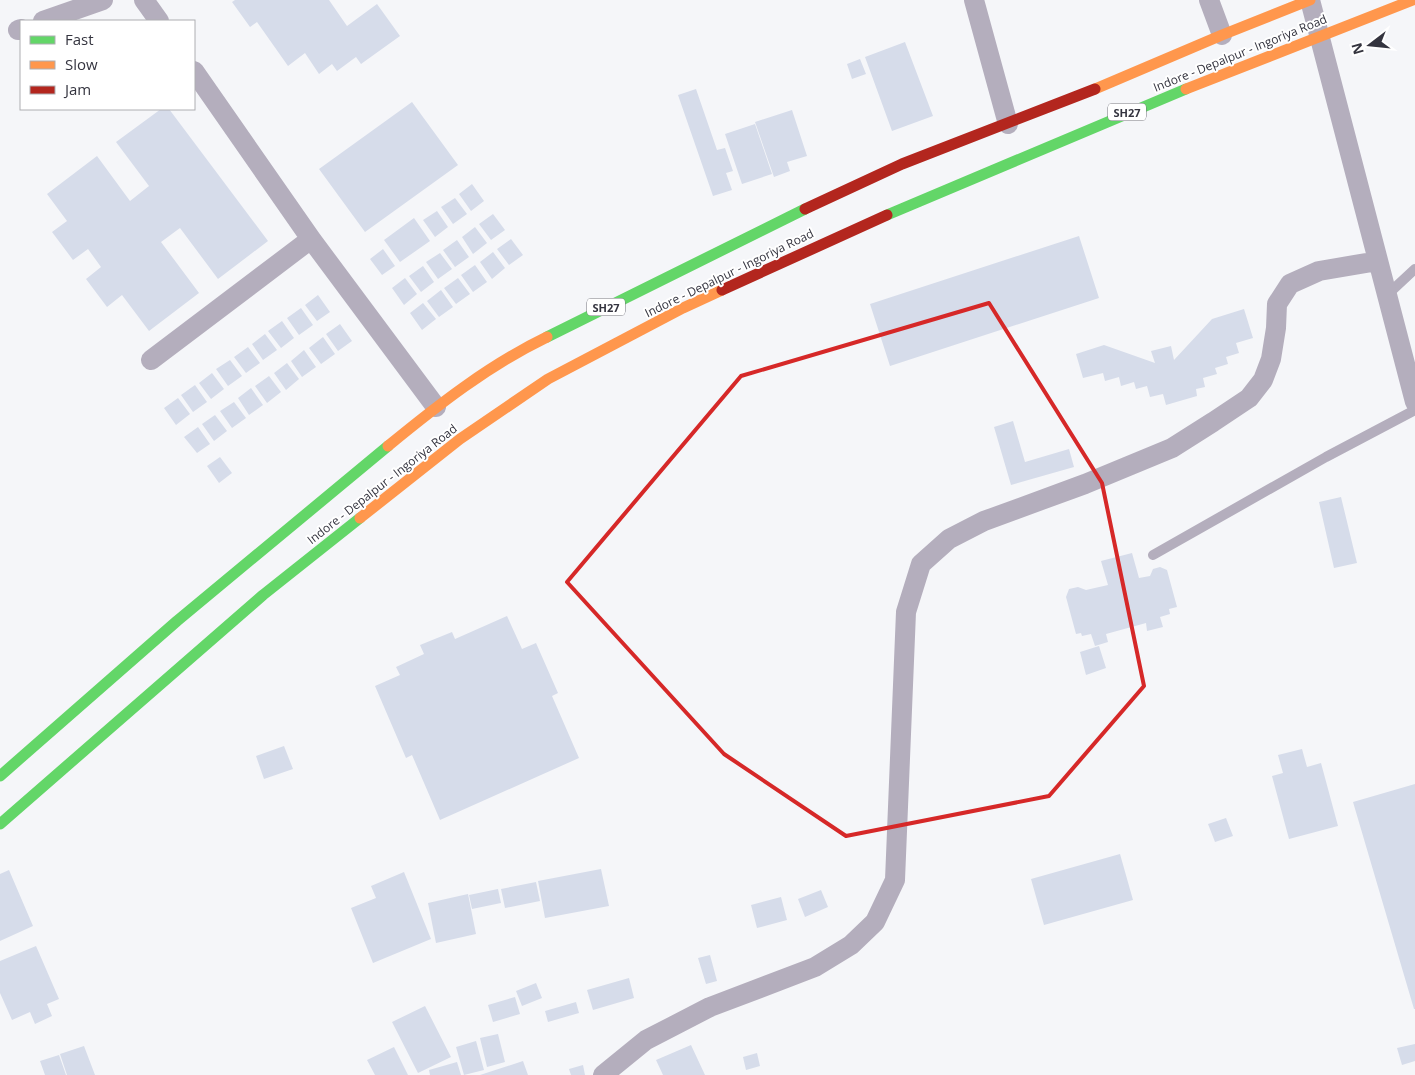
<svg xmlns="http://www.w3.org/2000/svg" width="1415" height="1075" font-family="'Open Sans',sans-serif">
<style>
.building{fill:#d6dcea}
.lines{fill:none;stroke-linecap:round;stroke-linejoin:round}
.lane{stroke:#b4aebd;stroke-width:10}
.street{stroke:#b4aebd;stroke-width:20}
.fast{stroke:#63d668;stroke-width:11}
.slow{stroke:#ff974d;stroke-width:11}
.jam{stroke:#b3261e;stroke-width:11}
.marked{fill:none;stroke:#d62828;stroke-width:4;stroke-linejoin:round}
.labels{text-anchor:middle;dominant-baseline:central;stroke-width:4;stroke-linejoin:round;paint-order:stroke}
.shield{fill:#fff;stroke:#717179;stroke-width:1}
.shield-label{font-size:11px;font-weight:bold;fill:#34343f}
.street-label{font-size:12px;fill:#34343f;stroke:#fff}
</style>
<rect width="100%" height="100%" fill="#f5f6f9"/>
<!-- building -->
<path class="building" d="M235,0H329L347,26L377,4L400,36L361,64L356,57L337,71L332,64L319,74L305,53L288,66L257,22L250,27L232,2Z
M905,42L933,116L892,131L865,57Z
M860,59L866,74L852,79L847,64Z
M696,89L717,150L725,148L733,171L726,173L732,190L713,196L678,95Z
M412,102L458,165L365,232L319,169Z
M161,109H169L268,241L218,279L180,228L161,242L199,293L149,331L122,295L107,307L86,279L101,267L88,249L73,260L52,232L67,221L47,194L97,156L130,201L149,186L116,142Z
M792,110L807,156L787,162L790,171L774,177L755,122Z
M755,124L772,174L742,184L725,134Z
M472,184L484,201L471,211L459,194Z
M455,198L467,214L453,224L441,207Z
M437,211L448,227L435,237L423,220Z
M493,214L505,230L491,240L479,224Z
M414,218L430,241L400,262L384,240Z
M475,227L487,243L473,254L462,237Z
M1079,236L1099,298L890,366L870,304Z
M511,239L523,255L509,265L497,249Z
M457,240L469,257L455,267L443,250Z
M383,249L395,266L382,275L370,259Z
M493,252L505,268L492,279L480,262Z
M440,253L452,269L438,279L426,262Z
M475,265L487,282L473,292L461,275Z
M423,266L434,282L421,292L409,276Z
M405,278L417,294L404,305L392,288Z
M458,278L470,294L456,304L444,288Z
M441,290L453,307L439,317L427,301Z
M318,295L330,312L317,321L305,305Z
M423,303L436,319L422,330L410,313Z
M301,308L313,325L299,335L287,318Z
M1244,309L1253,338L1236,343L1239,353L1226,357L1228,364L1215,368L1217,374L1203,378L1205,387L1196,389L1197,396L1166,405L1163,394L1150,397L1147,386L1136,389L1134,382L1121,386L1119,377L1105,381L1103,373L1083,378L1076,354L1104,345L1155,363L1151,351L1171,346L1174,360L1212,319Z
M282,321L294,338L281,348L268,331Z
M340,324L352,341L338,351L326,334Z
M265,334L277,350L263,360L252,344Z
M323,337L335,354L321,364L309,348Z
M248,347L260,363L246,373L234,357Z
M304,350L316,367L302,377L291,361Z
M230,360L242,376L228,386L216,369Z
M287,363L299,379L286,390L274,373Z
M212,373L224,389L211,399L199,383Z
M269,376L281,392L267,403L255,386Z
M195,385L207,402L193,412L181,395Z
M251,388L263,405L249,415L238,398Z
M178,398L190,414L176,425L164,408Z
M234,402L246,418L232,428L220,411Z
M215,415L227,431L214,441L202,424Z
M1013,421L1025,462L1069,449L1074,467L1011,485L994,427Z
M198,427L210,444L197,453L184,437Z
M220,457L232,473L219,483L207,466Z
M1341,497L1357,563L1334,568L1319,502Z
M1132,553L1139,578L1150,576L1153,569L1160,567L1167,570L1177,607L1169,609L1170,614L1160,617L1163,627L1147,631L1146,623L1106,634L1108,642L1095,646L1091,634L1082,636L1081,633L1076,634L1066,597L1069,589L1078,587L1086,590L1108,585L1101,561Z
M507,616L522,649L536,643L558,693L552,696L579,758L440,820L412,755L406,758L375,686L400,675L396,667L424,654L420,645L452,632L455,639Z
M1099,646L1106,668L1086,675L1080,652Z
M284,746L293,769L264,779L256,756Z
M1302,749L1307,767L1321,763L1338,826L1289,839L1272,776L1283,773L1278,755Z
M1415,784V1009H1414L1353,802Z
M1226,818L1233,836L1215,842L1208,824Z
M1120,854L1133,900L1044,925L1031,879Z
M601,869L609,906L545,918L538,881Z
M9,870L33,926L0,941V874Z
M404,872L431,939L373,963L351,908L376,898L371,886Z
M536,882L540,901L505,908L501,889Z
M498,889L501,903L472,909L469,895Z
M821,890L828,907L805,917L798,899Z
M468,894L476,934L436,943L428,903Z
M781,897L787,920L757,928L751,905Z
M36,946L59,999L47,1004L52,1016L35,1024L30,1012L12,1020L0,993V961Z
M710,955L717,981L706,984L698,958Z
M629,978L634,998L593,1010L587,990Z
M536,983L542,998L522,1006L516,991Z
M515,997L520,1014L493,1022L488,1005Z
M576,1002L579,1013L548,1022L545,1011Z
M425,1006L451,1057L418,1073L392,1022Z
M498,1034L505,1062L487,1067L480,1038Z
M476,1041L484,1070L464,1075L456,1047Z
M1415,1044V1061L1402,1065L1397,1048Z
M691,1045L705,1075H663L656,1060Z
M84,1046L95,1075H67L60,1054Z
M394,1047L408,1075H375L367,1060Z
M757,1053L760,1066L746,1070L743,1057Z
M59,1055L66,1075H45L40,1061Z
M523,1061L528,1075H480Z
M457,1062L461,1075H430L429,1070Z
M583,1065L585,1075H571L569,1069Z"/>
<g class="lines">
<!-- lane -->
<path class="lane" d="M1387,295L1415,269
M1153,555L1326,457L1415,410"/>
<!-- street -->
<path class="street" d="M144,0L159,21
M974,0L1008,124
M1209,0L1222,35
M1310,0L1415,402
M43,21L103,0
M18,30L21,29
M194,71L311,239L436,407
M151,360L311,239
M603,1075L646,1040L710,1007L815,967L851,945L875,922L895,880L906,612L921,564L949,539L984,521L1085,484L1172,448L1213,422L1249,398L1263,380L1271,359L1276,328L1277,304L1290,284L1319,271L1378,261"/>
<!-- fast -->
<path class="fast" d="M887,215L1186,89
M547,337L805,209
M0,776L177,621L388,446
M0,824L263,595L360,518"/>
<!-- slow -->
<path class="slow" d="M1095,89L1222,35L1310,0
M1186,89L1413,0
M388,446C438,405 489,365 547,337
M360,518L460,439L548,379L683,308L722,290"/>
<!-- jam -->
<path class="jam" d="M805,209L902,164L1095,89
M722,290L887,215"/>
</g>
<!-- marked area -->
<path class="marked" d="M989,303L1102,483L1144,686L1049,796L846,836L724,754L567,582L741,376Z"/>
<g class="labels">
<!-- shield labels -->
<g class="shield">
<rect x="1108" y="103.5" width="38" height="17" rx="4"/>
<rect x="587" y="298.5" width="38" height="17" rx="4"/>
</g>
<g class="shield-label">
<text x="1127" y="112">SH27</text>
<text x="606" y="307">SH27</text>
</g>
<!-- street labels -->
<g class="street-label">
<text transform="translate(1240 53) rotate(-22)">Indore - Depalpur - Ingoriya Road</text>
<text transform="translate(729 273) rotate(-26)">Indore - Depalpur - Ingoriya Road</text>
<text transform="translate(382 484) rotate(-38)">Indore - Depalpur - Ingoriya Road</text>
</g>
</g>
<!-- legend -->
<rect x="20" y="20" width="175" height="90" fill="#ffffff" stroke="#aeaeb2"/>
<rect x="30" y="36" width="25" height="8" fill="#63d668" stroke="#aeaeb2"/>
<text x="65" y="45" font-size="15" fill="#34343f">Fast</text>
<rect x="30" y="61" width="25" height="8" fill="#ff974d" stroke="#aeaeb2"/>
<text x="65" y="70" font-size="15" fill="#34343f">Slow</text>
<rect x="30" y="86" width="25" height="8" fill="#b3261e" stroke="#aeaeb2"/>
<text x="65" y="95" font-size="15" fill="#34343f">Jam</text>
<!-- north arrow -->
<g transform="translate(1370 45) rotate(254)" stroke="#ffffff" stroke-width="4" paint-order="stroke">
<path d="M0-4L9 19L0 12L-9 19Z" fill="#34343f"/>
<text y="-8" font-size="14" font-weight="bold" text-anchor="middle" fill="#34343f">N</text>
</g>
</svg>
